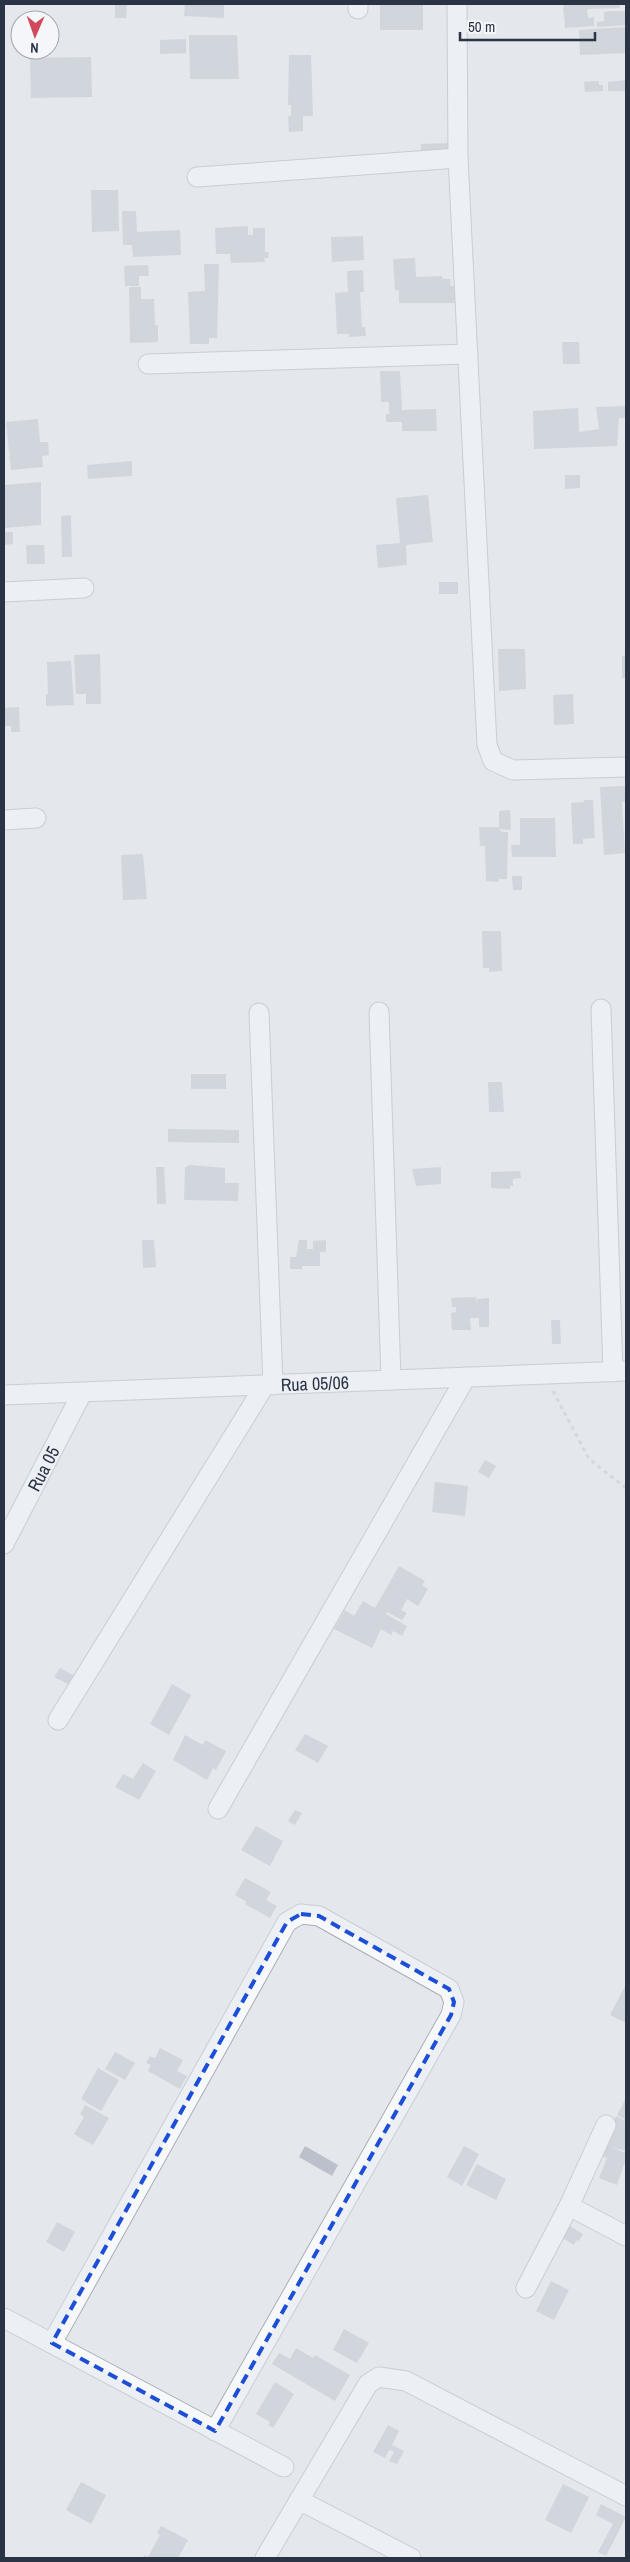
<svg xmlns="http://www.w3.org/2000/svg" width="630" height="2562" font-family="'Archivo Narrow',sans-serif">
<style>
.building{fill:#bbc0ca}
.lines{fill:none;stroke-linecap:round;stroke-linejoin:round}
.minor-casing{stroke:#a9aeb7;stroke-width:21}
.path{stroke:#c2c5cb;stroke-width:3;stroke-dasharray:4 4;stroke-linecap:butt}
.minor{stroke:#f7f8fa;stroke-width:19}
.marked{fill:none;stroke:#1d4ed8;stroke-width:4;stroke-dasharray:10 6;stroke-linejoin:round}
.labels{text-anchor:middle;dominant-baseline:central;stroke-width:4;stroke-linejoin:round;paint-order:stroke}
.street-label{font-size:18px;fill:#2b3445;stroke:#f4f6f9}
</style>
<rect width="100%" height="100%" fill="#e4e7ec"/>
<!-- building -->
<path class="building" d="M115,4H127L126,18H115Z
M185,4H224V18L184,16Z
M377,4H423V30H380V6Z
M563,4H619L620,8L587,9L588,18L594,17V26L565,28Z
M609,11H626V25L597,27V22L604,21V12Z
M626,27V53L580,55L579,30Z
M189,35H237L239,79H190Z
M186,39V53L160,54V40Z
M289,55H311L313,116H303V131L289,132L288,116H291V105H288Z
M91,57L92,97L31,98L30,58Z
M626,80V91H608V82Z
M599,81V85H603V91L585,92L584,82Z
M451,143L452,165L421,166V144Z
M91,190H118L119,231L92,232Z
M122,211H136L137,232L180,230L181,255L133,257L132,245H123Z
M248,226V235H253V228H265V252H269L268,258H264L265,262L231,263L230,254H216L215,228Z
M363,236L364,260L332,262L331,237Z
M415,258L416,277L442,276V279H450L451,286H455V303H399V290H395L393,259Z
M204,264H219L217,338H209V344H190L188,292L205,291Z
M148,265L149,276H139V286H125L124,266Z
M363,270L364,292H360L362,327H365L366,336L349,337V334H337L335,293L348,292L347,271Z
M129,287H141V299H154L155,325H158V342L130,343Z
M562,342H579L580,364H563Z
M380,371H400L402,410L436,409L437,431H402V422H386V414H389V402H381Z
M626,406V418H619L617,446L534,449L533,411L578,408L579,432L599,429L596,407Z
M38,419L40,442H48L49,455L42,456L43,467L11,470L6,422Z
M132,461V476L88,479L87,465Z
M565,475H580V488L565,489Z
M41,482V525L4,528V485Z
M428,495L433,542L406,545L407,565L378,568L376,545L400,543L396,498Z
M71,515L72,557H62L61,516Z
M4,532H13V544L4,545Z
M26,545H44L45,564H27Z
M439,582H458V594H439Z
M498,649H525L526,689L499,691Z
M100,654L101,704H86V694H76L74,655Z
M626,655V678H622V656Z
M71,661L74,705L46,706V694H48L47,662Z
M573,694L574,724L554,725L553,695Z
M19,707L20,732H11V726H4V708Z
M625,786V802H622L625,853L604,855L600,787Z
M584,800H593L595,838L583,839V844H573L571,803L584,802Z
M510,810L511,830L499,829L502,832H508L507,879H498L499,882L486,881L485,846H480L479,827H499V811Z
M520,818H555L556,857H512L511,845H520Z
M143,854L147,899L123,900L121,855Z
M512,876H522V890H513Z
M482,931H501L502,971L489,972V968H483Z
M191,1074H226V1089H191Z
M488,1082H502L504,1112H489Z
M168,1129L239,1130V1143L168,1142Z
M190,1165L225,1168V1183H239L238,1201L184,1200L185,1167Z
M156,1167H164L166,1204H157Z
M441,1167V1184L416,1186L412,1169Z
M520,1171L521,1178L513,1179V1186H510V1189L491,1188V1172Z
M142,1240H154L156,1267L143,1268Z
M299,1240H307V1249H313V1241L326,1240V1252H320V1266H302V1269H290V1257H296Z
M476,1297L477,1306V1299L489,1298V1327H479V1318H470L471,1330H452L451,1313L456,1312V1307H452L451,1298Z
M551,1320H560L561,1344H552Z
M485,1460L496,1466L489,1478L478,1472Z
M435,1482L468,1486L465,1516L432,1512Z
M399,1566L425,1581L422,1585L428,1589L418,1606L407,1599L401,1610L407,1613L402,1620L387,1612L386,1614L407,1626L402,1636L393,1631L391,1635L381,1629L372,1648L334,1629L345,1610L354,1616L363,1601L375,1608Z
M60,1668L75,1676L70,1685L54,1677Z
M172,1684L191,1695L169,1735L150,1724Z
M305,1734L328,1746L318,1763L295,1750Z
M185,1735L203,1745L205,1740L226,1751L216,1770L213,1768L207,1780L173,1760Z
M143,1763L156,1771L139,1800L115,1787L123,1774L133,1779Z
M295,1810L302,1813L295,1825L288,1821Z
M256,1826L283,1841L270,1866L241,1850Z
M245,1878L271,1892L266,1900L277,1906L270,1918L245,1904L247,1902L235,1895Z
M626,1984V2023L610,2015Z
M160,2048L183,2060L177,2071L187,2076L180,2089L148,2071L151,2065L146,2063L150,2056L155,2058Z
M115,2052L135,2063L125,2080L105,2069Z
M98,2068L119,2080L101,2111L81,2099Z
M626,2098V2120L617,2115Z
M85,2105L109,2118L93,2145L74,2134L84,2117L80,2114Z
M616,2116L626,2121V2151L611,2147L626,2153V2159L617,2185L599,2178L607,2158L598,2155L606,2144Z
M305,2146L338,2165L332,2176L299,2157Z
M464,2146L479,2154L462,2186L447,2177Z
M477,2164L506,2179L496,2200L466,2185Z
M57,2222L75,2232L64,2252L46,2242Z
M565,2223L583,2234L579,2241L576,2240L574,2245L559,2236Z
M551,2281L569,2290L554,2320L536,2311Z
M344,2329L369,2343L357,2363L333,2350Z
M296,2348L313,2358L315,2355L350,2375L335,2401L272,2364L279,2353L290,2359Z
M275,2382L294,2394L273,2428L268,2425L270,2422L256,2414Z
M388,2425L399,2431L392,2445L404,2451L397,2464L389,2461L394,2452L389,2450L385,2458L373,2452Z
M81,2482L106,2495L91,2524L66,2510Z
M563,2484L589,2497L571,2533L545,2520Z
M601,2504L626,2517L606,2556L598,2552L613,2524L596,2515Z
M161,2526L188,2540L178,2558H143L145,2555L148,2557L160,2535L157,2533Z"/>
<g class="lines">
<defs>
<g id="minor">
<path d="M358,4V9"/>
<path d="M457,4L458,158L487,745L493,761L513,770L626,767"/>
<path d="M197,177L458,158"/>
<path d="M148,364L468,354"/>
<path d="M4,592L84,588"/>
<path d="M4,820L36,818"/>
<path d="M601,1009L613,1372"/>
<path d="M379,1012L391,1380"/>
<path d="M259,1013L273,1385"/>
<path id="s1" d="M4,1395L626,1371"/>
<path id="s2" d="M4,1544L82,1393"/>
<path d="M58,1720L265,1385"/>
<path d="M218,1809L466,1377"/>
<path d="M569,2206L626,2236"/>
<path d="M526,2288L569,2206L606,2125"/>
<path d="M4,2318L284,2467"/>
<path d="M52,2343L287,1922L301,1914L319,1916L449,1989L454,2002L451,2015L215,2431"/>
<path d="M299,2500L411,2558"/>
<path d="M265,2558L368,2384L379,2377L406,2381L626,2496"/>
</g>
</defs>
<!-- minor casing -->
<use href="#minor" class="minor-casing"/>
<!-- path -->
<path class="path" d="M553,1391L589,1459L626,1488"/>
<!-- minor -->
<use href="#minor" class="minor"/>
</g>
<!-- marked area -->
<path d="M0 0H630V2562H0ZM301,1914L319,1916L449,1989L454,2002L451,2015L215,2431L52,2343L287,1922Z" fill="#e4e7ec" fill-opacity=".55" fill-rule="evenodd"/>
<path class="marked" d="M301,1914L319,1916L449,1989L454,2002L451,2015L215,2431L52,2343L287,1922Z"/>
<g class="labels">
<!-- street labels -->
<g class="street-label">
<text stroke="none"><textPath href="#s1" startOffset="311">Rua 05/06</textPath></text>
<text stroke="none"><textPath href="#s2" startOffset="85">Rua 05</textPath></text>
</g>
</g>
<!-- border -->
<rect width="630" height="2562" fill="none" stroke="#2b3445" stroke-width="10"/>
<!-- north arrow -->
<g transform="translate(35 35) rotate(182)"><circle r="24" fill="#f4f6f9" stroke="#a4a8b1"/>
<path d="M0-4L9 19L0 12L-9 19Z" fill="#d1495b"/>
<text y="-8" font-size="14" font-weight="bold" text-anchor="middle" fill="#2b3445">N</text>
</g>
<!-- scale -->
<path d="M460 32v8h135v-8" fill="none" stroke="#2b3445" stroke-width="2.5"/>
<text x="468" y="32" font-size="15" fill="#2b3445" stroke="#f4f6f9" stroke-width="4" paint-order="stroke">50 m</text>
</svg>
